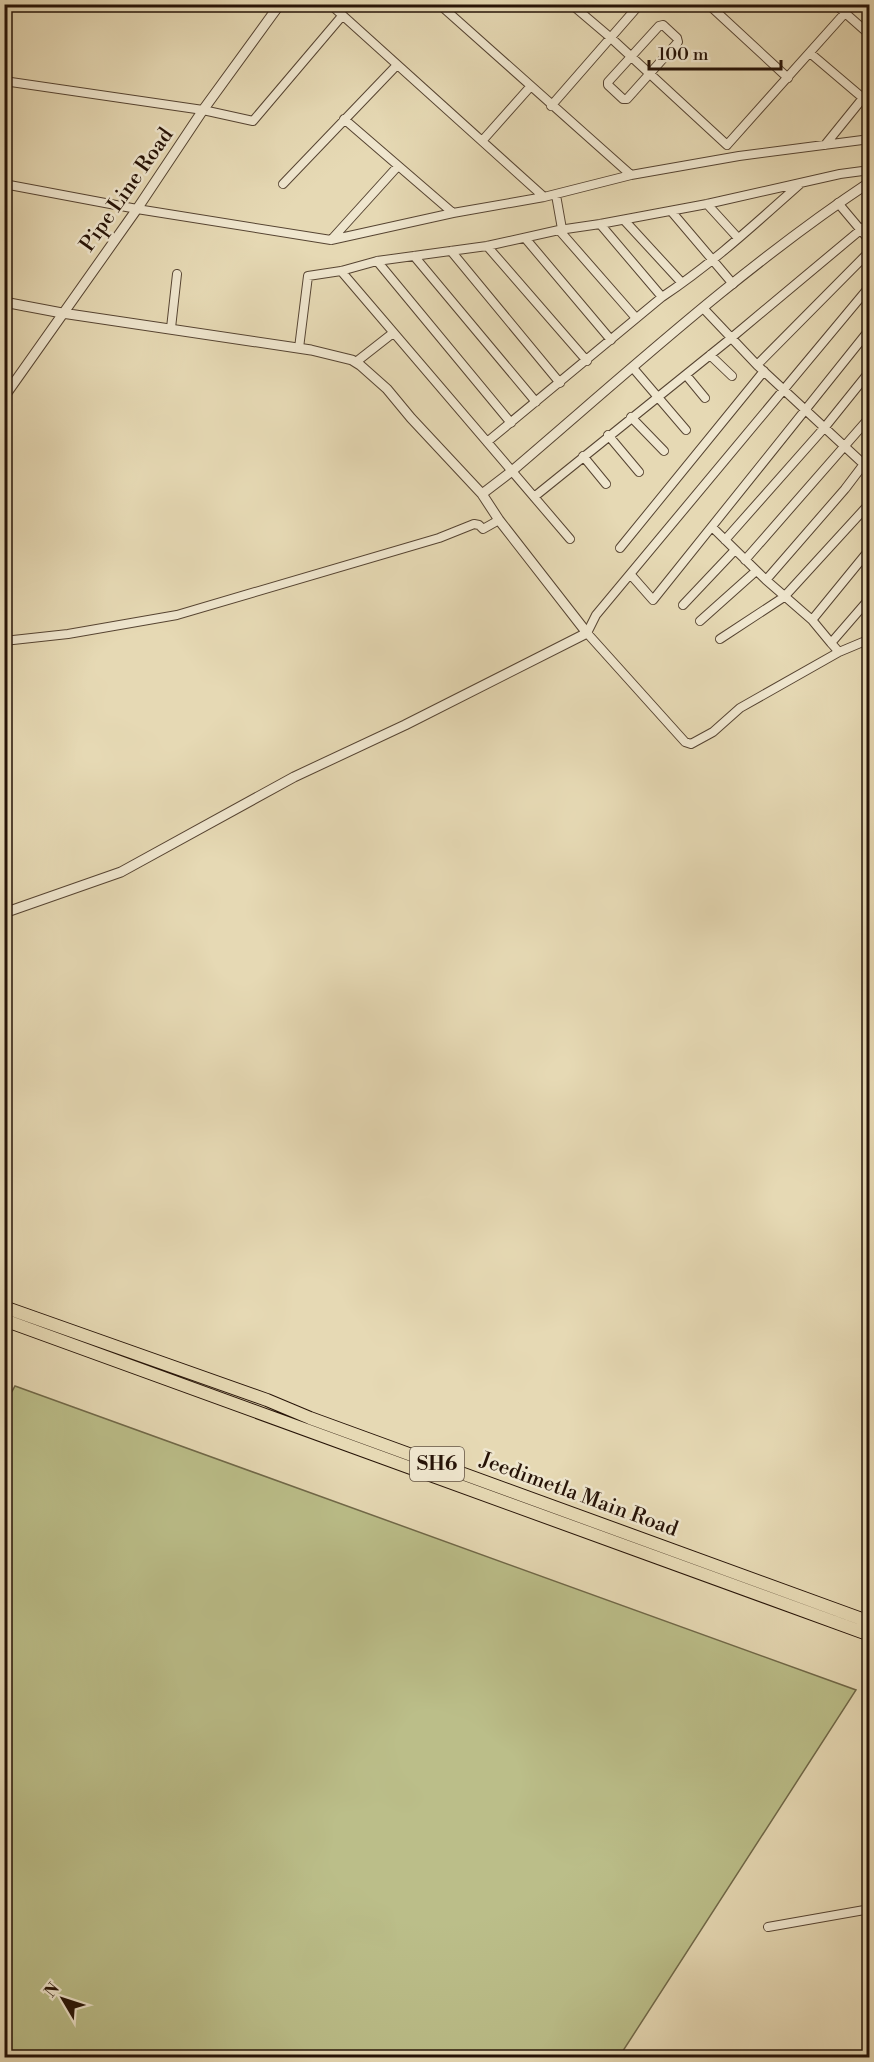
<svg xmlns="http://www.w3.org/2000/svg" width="874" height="2062" font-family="'Libre Bodoni',serif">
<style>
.green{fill:#bbbe89;stroke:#706848;stroke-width:1.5}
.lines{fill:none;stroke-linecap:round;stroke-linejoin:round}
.minor-casing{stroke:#564432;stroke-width:10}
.tertiary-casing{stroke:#564432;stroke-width:11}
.primary-casing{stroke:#261307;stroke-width:14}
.minor{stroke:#efe6ce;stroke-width:8}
.tertiary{stroke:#efe6ce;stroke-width:9}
.primary{stroke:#e6d9b4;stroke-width:12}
.labels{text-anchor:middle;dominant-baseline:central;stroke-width:5;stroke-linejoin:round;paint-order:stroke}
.shield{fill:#efe6ce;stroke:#625243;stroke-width:1.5}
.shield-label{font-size:20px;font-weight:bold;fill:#261307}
.street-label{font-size:21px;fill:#261307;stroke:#efe6ce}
</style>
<rect width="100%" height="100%" fill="#e6d9b4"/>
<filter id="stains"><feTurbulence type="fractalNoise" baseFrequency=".00333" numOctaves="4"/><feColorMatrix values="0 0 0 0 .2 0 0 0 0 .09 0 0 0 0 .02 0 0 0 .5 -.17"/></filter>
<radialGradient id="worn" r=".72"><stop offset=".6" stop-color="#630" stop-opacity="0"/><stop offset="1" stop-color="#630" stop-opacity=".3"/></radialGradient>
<!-- green -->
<path class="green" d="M15,1386L856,1690L619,2057H5L4,1406Z"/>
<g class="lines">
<defs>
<path id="minor" d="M263,4L276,10
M330,4L544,197
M439,4L631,175
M571,4L611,38L727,145L845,13
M708,4L788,78
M835,4L870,35
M663,25L677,38L678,42L627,99H623L608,85V82L659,26Z
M810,53L870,104
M4,81L203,110L253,121L342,16
M551,106L640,4
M344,119L453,213
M482,141L530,87
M825,145L863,98
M4,184L137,209L331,240L453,213L544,197L631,175L739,156L870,139
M283,184L397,65
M556,195L562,229
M838,203L870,241
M707,204L738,238
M671,211L733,284
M624,220L682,283
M600,224L662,297
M559,230L636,318
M525,238L611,340
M331,240L398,166
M487,246L587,361
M451,251L560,383
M414,256L536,402
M377,261L511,423
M341,271L570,539
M703,308L757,365L870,470
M171,328L177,274
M299,348L308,276L341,271L377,261L487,246L559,230L600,224L707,204L840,174L870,170
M710,355L732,376
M356,362L393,333
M757,365L870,251
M633,368L686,430
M686,375L705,398
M631,417L664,451
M608,435L639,472
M487,442L662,297C712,264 756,223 800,184
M583,456L606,484
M534,497L730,339L870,222
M712,527L766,580L812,620L831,643L870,598
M725,540L825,427L870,371
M620,548L764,371
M745,560L870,417
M631,575L653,600L870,329
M766,580L845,489L870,456
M683,605L735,550
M812,620L870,549
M700,621L756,571
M720,639L784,597L870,503
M4,641L68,634L177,615L439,538L474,524L479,525L483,529L499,520
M831,643L839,652L870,639
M839,652L740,708L713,732L691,744L685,742L587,633L596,615L870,286
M768,1927L870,1909"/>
<path id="tertiary" d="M4,302L62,313L311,350L352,360L360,365L387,389L411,418L482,494
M4,397L137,209L203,110L280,4
M4,913L121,872L294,777L405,725L587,633L499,520L482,494L512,471C628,372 742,267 870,182"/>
<path id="primary" d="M4,1307L267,1400L310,1418L870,1622
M4,1320L870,1635"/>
</defs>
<!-- minor casing -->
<use href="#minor" class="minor-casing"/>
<!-- tertiary casing -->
<use href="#tertiary" class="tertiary-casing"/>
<!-- primary casing -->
<use href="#primary" class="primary-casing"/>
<!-- minor -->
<use href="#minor" class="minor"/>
<!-- tertiary -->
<use href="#tertiary" class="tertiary"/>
<!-- primary -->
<use href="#primary" class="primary"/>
</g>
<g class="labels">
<!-- shield labels -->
<rect class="shield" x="410" y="1447" width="54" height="34" rx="4.5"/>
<g class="shield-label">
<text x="437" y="1464">SH6</text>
</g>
<!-- street labels -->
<g class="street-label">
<text transform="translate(127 190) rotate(-55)">Pipe Line Road</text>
<text transform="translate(579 1495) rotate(20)">Jeedimetla Main Road</text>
</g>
</g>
<!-- margin -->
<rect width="874" height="2062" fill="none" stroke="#e6d9b4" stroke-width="24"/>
<rect x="6" y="6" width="862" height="2050" fill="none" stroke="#261307" stroke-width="3"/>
<rect x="12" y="12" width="850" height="2038" fill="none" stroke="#261307" stroke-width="1.5"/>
<!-- north arrow -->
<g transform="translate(63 1999) rotate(309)" stroke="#efe6ce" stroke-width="4.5" paint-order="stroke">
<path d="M0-4.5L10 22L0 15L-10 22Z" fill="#261307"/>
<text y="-9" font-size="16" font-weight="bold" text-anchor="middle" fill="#261307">N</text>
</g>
<!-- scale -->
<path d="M649 60v9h132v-9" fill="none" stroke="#261307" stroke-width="3"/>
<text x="658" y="60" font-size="18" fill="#261307" stroke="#efe6ce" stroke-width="4.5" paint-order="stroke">100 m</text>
<rect width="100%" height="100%" filter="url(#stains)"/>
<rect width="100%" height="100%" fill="url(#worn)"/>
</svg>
